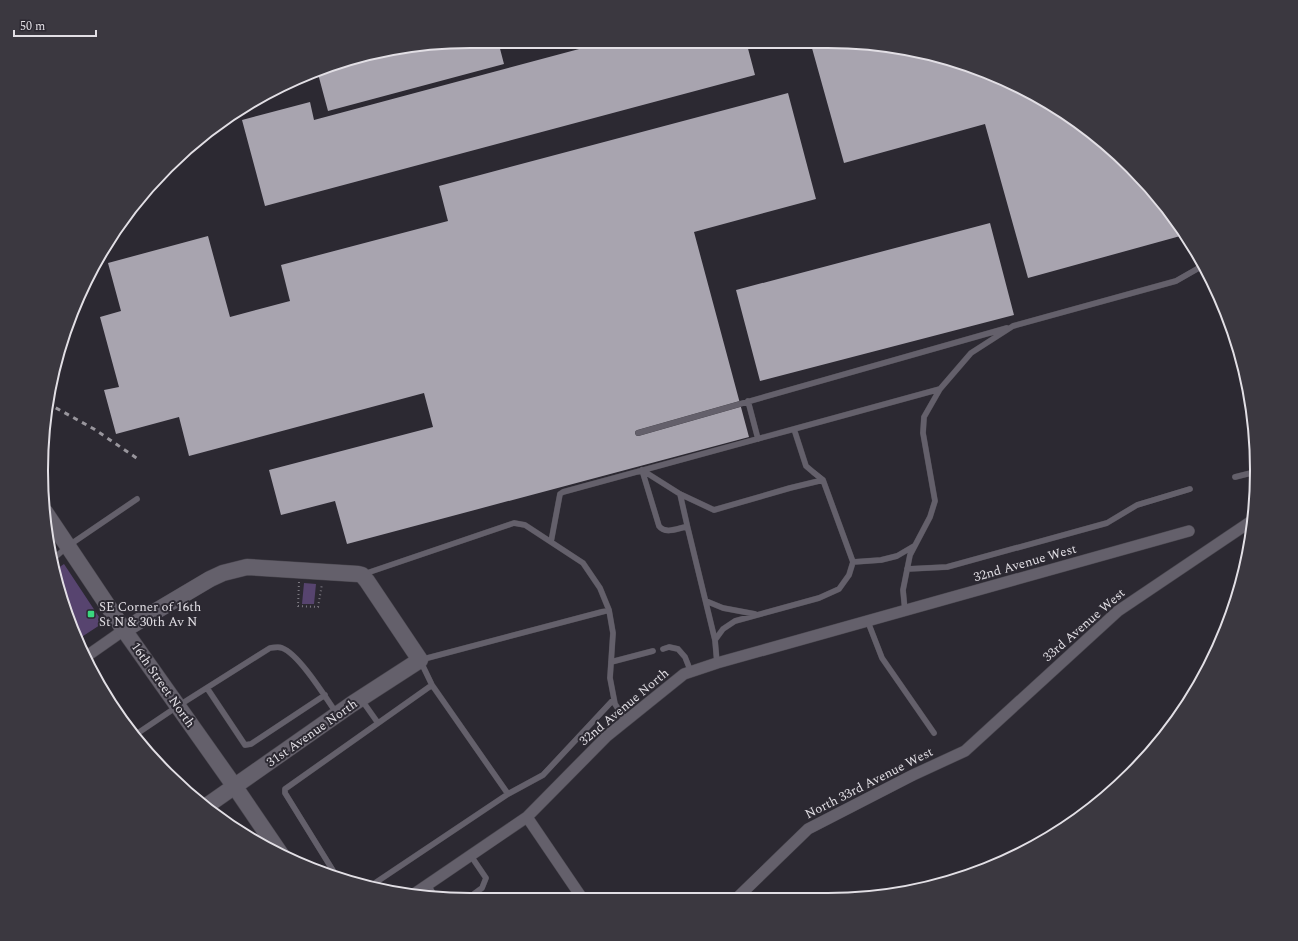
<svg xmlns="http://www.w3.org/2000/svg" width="1298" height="941" font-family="Spectral,serif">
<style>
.green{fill:#57446f}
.building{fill:#a8a4af}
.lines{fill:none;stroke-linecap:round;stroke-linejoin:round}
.lane-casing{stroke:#4a474f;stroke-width:6}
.street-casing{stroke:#4a474f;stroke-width:12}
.secondary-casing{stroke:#4a474f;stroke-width:17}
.path{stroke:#7b7880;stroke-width:2;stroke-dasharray:1 3;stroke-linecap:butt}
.lane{stroke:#64606b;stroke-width:5.5}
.street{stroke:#64606b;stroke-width:11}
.secondary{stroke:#64606b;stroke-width:16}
.rail{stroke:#99969d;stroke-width:3;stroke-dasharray:5 5;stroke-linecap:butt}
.poi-dot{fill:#3ad77f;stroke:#2c2932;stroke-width:1.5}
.labels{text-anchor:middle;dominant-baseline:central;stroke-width:4;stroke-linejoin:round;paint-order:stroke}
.street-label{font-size:13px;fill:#e2dfe5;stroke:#2c2932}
.poi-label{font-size:13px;fill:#e2dfe5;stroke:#2c2932;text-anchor:start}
.rim{fill:none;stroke:#e2dfe5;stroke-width:2}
</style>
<rect width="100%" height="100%" fill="#2c2932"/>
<!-- green -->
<path class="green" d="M64,564L103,623L77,640L64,608L55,570Z
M304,583L316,584L314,604H302Z"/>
<!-- building -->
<path class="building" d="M470,41H498L504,64L328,111L317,70L359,56Z
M609,41H746L755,75L265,206L242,120L310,102L314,120Z
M810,41H828L912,49L992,74L1042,99L1111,147L1151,187L1184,235L1028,278L985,124L844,163Z
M788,93L816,199L694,232L749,437L347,544L335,501L281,515L269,470L433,427L424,393L189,456L179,417L116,434L104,390L119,387L100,317L121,311L108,263L208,236L230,317L290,301L281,265L448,221L439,186Z
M990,223L1014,315L760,381L736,290Z"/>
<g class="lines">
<defs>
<path id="lane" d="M748,401L758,439
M794,429L940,389
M638,433L1007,328
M642,470L659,526C665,534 676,529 685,527L688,529L715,640L717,663
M642,470L680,494L714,510L790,488L823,480
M1235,477L1255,472
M680,494L688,529
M551,542L560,494L563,492L794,429L806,466L813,472L823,480L853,562L849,575L839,589L819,598L735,621L723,629L715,640
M52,560L68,546L137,499
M853,562L881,560L897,556L914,546
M907,569L947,567L1107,523L1137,505L1190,489
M364,574L514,523L525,525L583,563L600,588L609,610L613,633L610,678L615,704L626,721
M706,601L723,608L755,614
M609,610L420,660L432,685L508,794L543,775L614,699
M905,611L903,590L910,555L930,517L935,501L923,433L924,417L940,389L971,353L1013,326L1176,281L1204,265
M868,622L882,658L934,733
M663,649L669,647L678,649L685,657L691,672
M611,662L653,651
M207,688L245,745L251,744L325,695
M361,699L378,723
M135,735L178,706L270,648C274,648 278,646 282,648C299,654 326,698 337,714
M337,877L285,793V789L432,685
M428,885L436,898
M369,887L508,794
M467,899L482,888L486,878L471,856"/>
<path id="street" d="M84,658L124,630
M527,817L582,898
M414,894L527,817L607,736L684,674L717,663L1189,531
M738,897L808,829L913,775L965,751L1118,611L1253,520"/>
<path id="secondary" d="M45,512L124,630L235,787L282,856
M124,630L210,579L223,573L247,567L358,574L362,575L367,581L420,660L352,704L205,807"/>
</defs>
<!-- lane casing -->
<use href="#lane" class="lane-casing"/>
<!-- street casing -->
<use href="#street" class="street-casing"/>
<!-- secondary casing -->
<use href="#secondary" class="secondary-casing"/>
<!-- path -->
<path class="path" d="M299,582L298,606L318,607L322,584"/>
<!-- lane -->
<use href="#lane" class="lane"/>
<!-- street -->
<use href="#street" class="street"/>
<!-- secondary -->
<use href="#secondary" class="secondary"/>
<!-- rail -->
<path class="rail" d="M47,403L94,429L138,459"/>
</g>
<!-- markers -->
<rect class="poi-dot" x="87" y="610" width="8" height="8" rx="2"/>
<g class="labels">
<!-- street labels -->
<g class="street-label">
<text transform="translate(1025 563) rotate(-16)">32nd Avenue West</text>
<text transform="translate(1084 625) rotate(-41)">33rd Avenue West</text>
<text transform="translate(163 685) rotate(55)">16th Street North</text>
<text transform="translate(624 707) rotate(-40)">32nd Avenue North</text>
<text transform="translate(312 733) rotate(-35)">31st Avenue North</text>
<text transform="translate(869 783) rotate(-27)">North 33rd Avenue West</text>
</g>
<!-- poi labels -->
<g class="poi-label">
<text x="99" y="607">SE Corner of 16th<tspan x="99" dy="15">St N &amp; 30th Av N</tspan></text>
</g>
</g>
<!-- crop -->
<path d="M0 0H1298V941H0ZM470 48H828A422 422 0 0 1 1250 470V471A422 422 0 0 1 828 893H470A422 422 0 0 1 48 471V470A422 422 0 0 1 470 48Z" fill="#3b3840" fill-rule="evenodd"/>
<path class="rim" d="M470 48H828A422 422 0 0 1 1250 470V471A422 422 0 0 1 828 893H470A422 422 0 0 1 48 471V470A422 422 0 0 1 470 48Z"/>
<!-- scale -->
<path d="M14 30v6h82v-6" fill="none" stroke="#e2dfe5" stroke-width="2"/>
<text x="20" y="30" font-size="12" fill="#e2dfe5" stroke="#2c2932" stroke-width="3" paint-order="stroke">50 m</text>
</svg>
